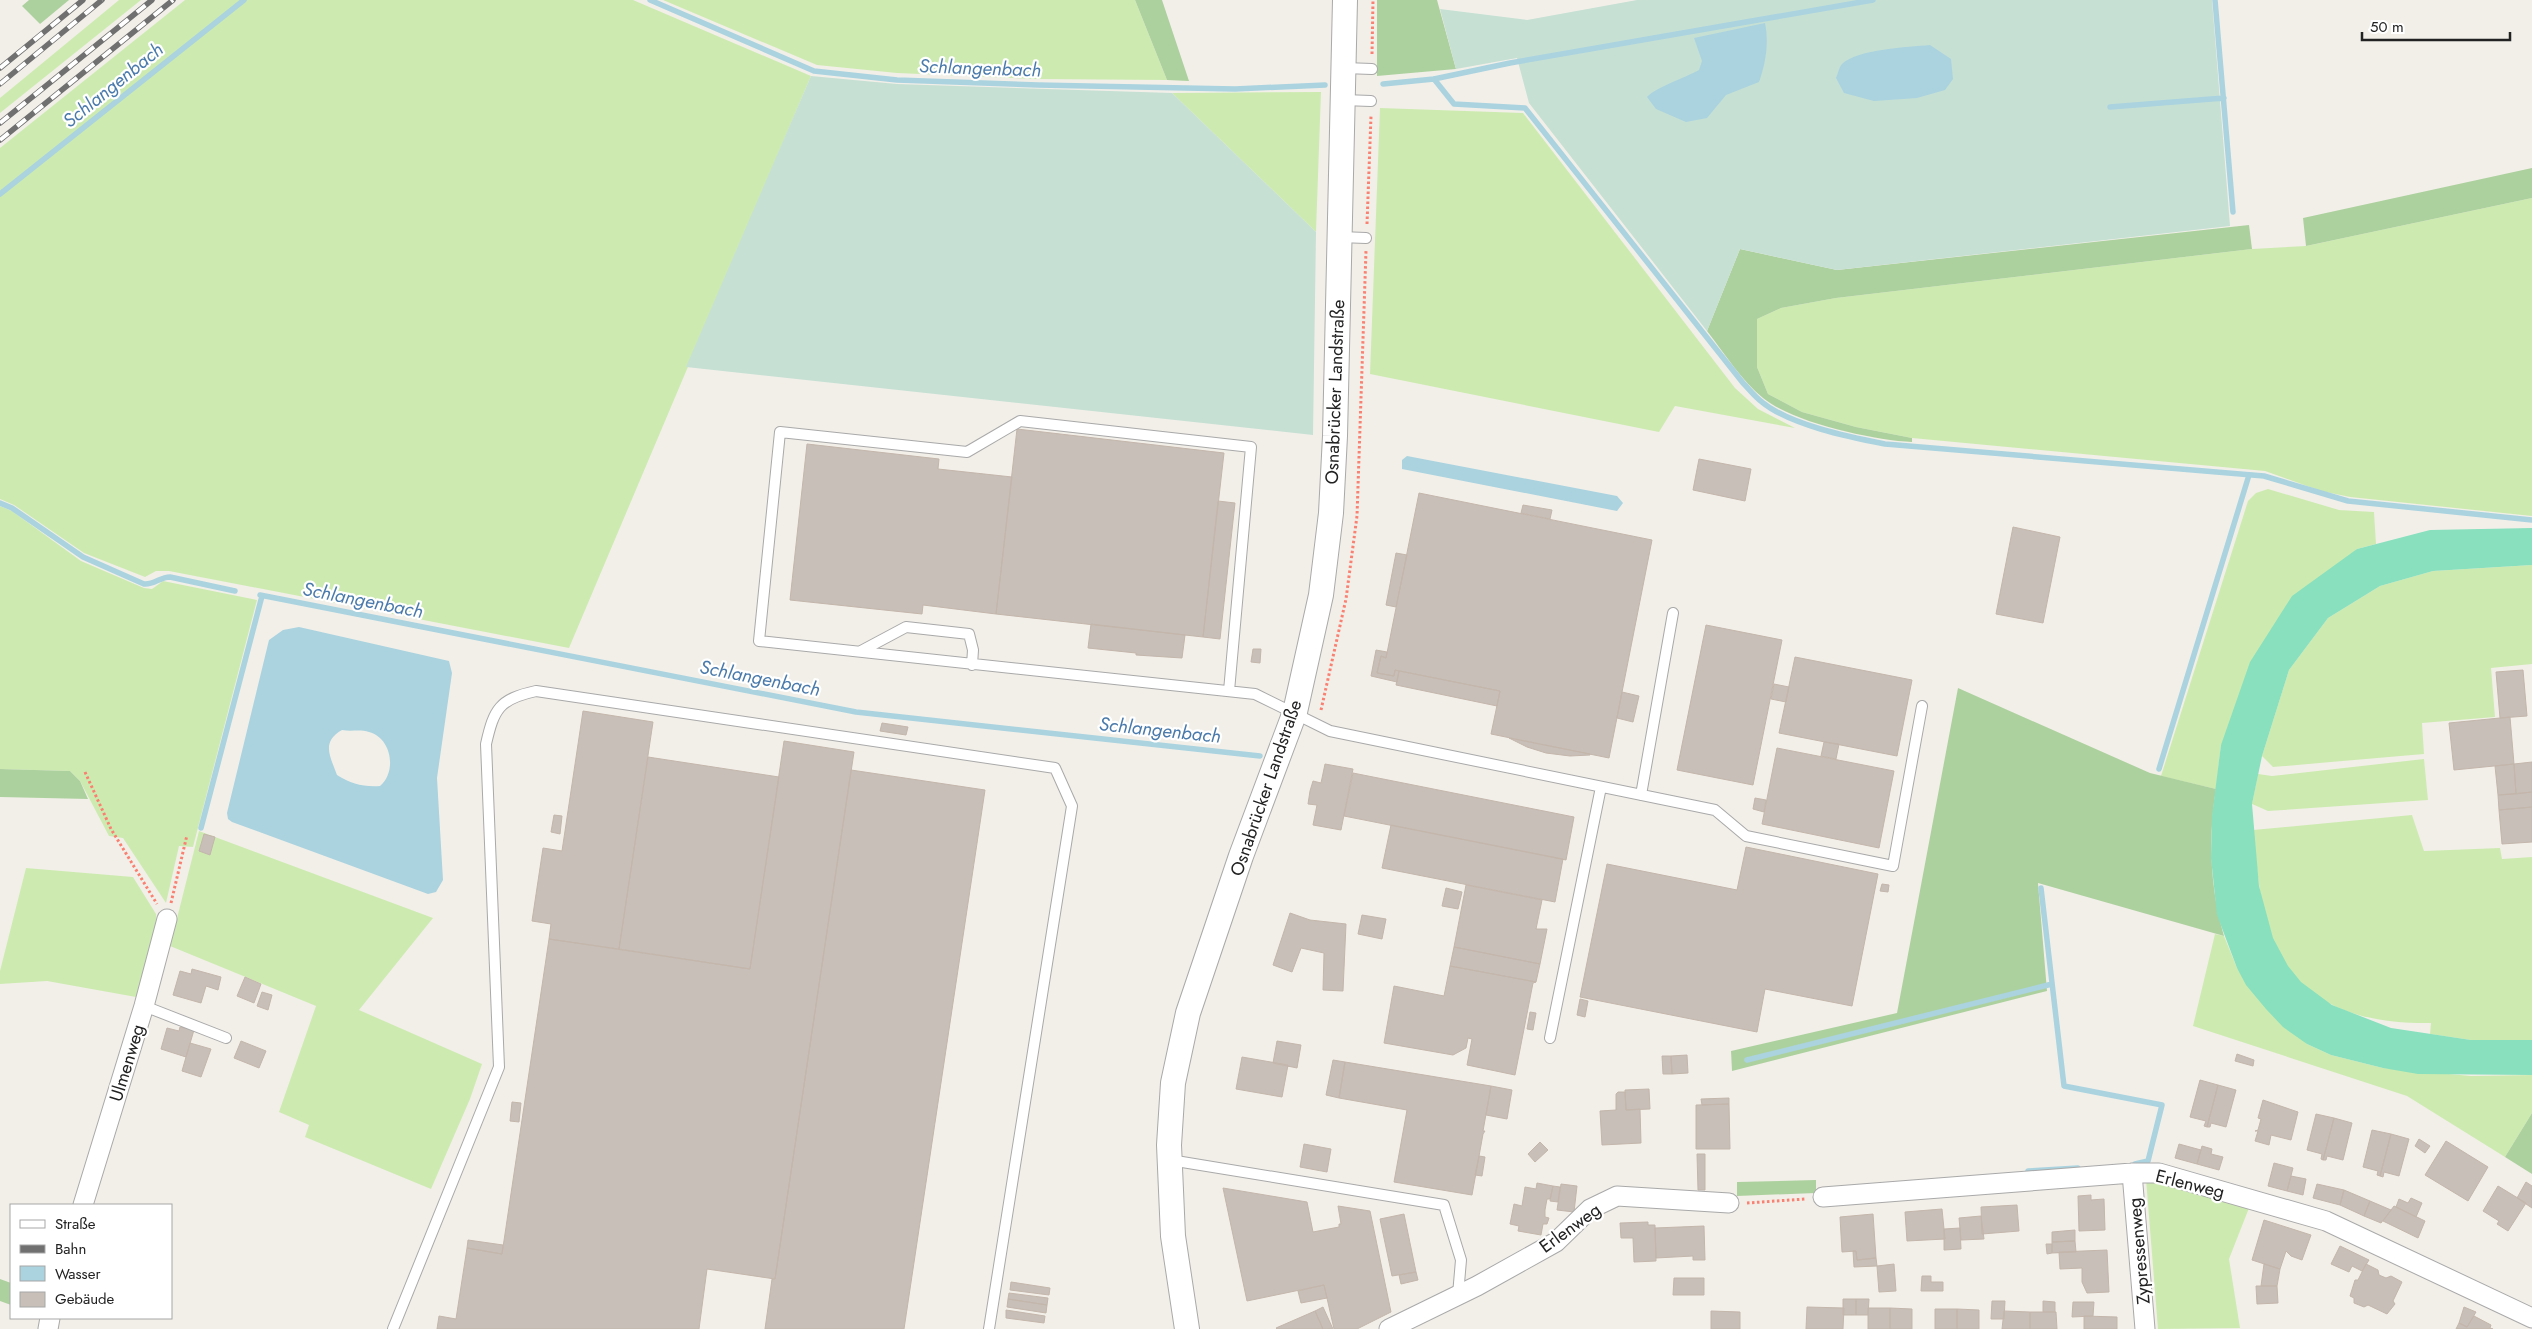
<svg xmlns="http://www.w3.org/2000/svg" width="2532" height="1329" font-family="Jost,sans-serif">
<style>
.grass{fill:#cdebb0}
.forest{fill:#add19e}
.wetland{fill:#c6e0d4}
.pitch{fill:#88e0be}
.water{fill:#aad3df;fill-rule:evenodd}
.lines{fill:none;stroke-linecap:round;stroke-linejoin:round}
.stream{stroke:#aad3df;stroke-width:5.5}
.building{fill:#c7bfb8;stroke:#c4b6ab}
.service-casing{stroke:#a9a9a9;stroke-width:12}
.minor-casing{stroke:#a9a9a9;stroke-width:21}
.tertiary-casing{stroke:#a9a9a9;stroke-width:26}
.path{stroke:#fa8072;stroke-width:3;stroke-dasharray:2.5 2.5;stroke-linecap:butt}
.service{stroke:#fff;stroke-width:10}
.minor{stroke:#fff;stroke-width:19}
.tertiary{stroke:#fff;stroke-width:24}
.rail-casing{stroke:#707070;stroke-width:5.5}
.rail{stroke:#fff;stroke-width:4;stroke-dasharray:11;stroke-linecap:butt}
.labels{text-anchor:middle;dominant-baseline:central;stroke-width:4.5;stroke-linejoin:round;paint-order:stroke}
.street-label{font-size:18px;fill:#222;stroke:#fff}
.water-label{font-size:19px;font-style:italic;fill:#4a7aab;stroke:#fff}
</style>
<rect width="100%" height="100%" fill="#f2efe9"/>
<!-- grass -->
<path class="grass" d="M119,0H141L0,113V98Z
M185,0H633L811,76L569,648L169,571H156L145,577L84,553L14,505L0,499V148Z
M663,0H1135L1167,80L1036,79L897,73L817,65Z
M1321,92L1316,232L1172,93Z
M1380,108L1523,113L1735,388L1758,409L1795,428L1675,406L1659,432L1370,374Z
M2532,198V516L2350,497L2321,491L2265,471L1912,438L1856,427L1802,412L1768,394L1757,367V319L1781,308L1836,298L2252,249L2306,246Z
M2268,489L2339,510L2374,512L2376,544L2357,549L2221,745L2216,789L2161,776L2248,501L2256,493Z
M0,506L12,511L81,561L144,588L152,589L163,581L257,600L193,847L179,846L166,903L123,838L109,836L80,781L70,771L0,769Z
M2532,565V664L2491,668L2495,717L2422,723L2424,754L2273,767L2262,756L2289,670L2328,618L2380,586L2433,571Z
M2424,759L2428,800L2268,811L2252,804L2258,774L2272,776Z
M2412,815L2424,851L2500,848L2502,859L2532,857V1040H2471L2430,1034L2431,1023C2363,1024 2300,1007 2272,938C2259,904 2257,866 2253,830Z
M199,831L433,918L359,1010L482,1064L470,1099L431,1189L305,1137L309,1125L279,1112L316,1006L170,946Z
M26,868L133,877L156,914L157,926L136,997L47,981L0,984V971Z
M2215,934L2224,936L2237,968L2307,1044L2331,1055L2383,1068L2471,1076L2532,1075V1113L2505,1157L2407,1096L2193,1026Z
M2146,1179L2249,1208L2229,1259L2240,1328L2158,1329Z"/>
<!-- forest -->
<path class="forest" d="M29,0H69L40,24L22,6Z
M1135,0H1162L1189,81L1167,80Z
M1377,0H1437L1456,69L1377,76Z
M2532,168V198L2306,246L2303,218Z
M2249,225L2252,249L1836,298L1781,308L1757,319V367L1768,394L1802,412L1856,427L1912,438V442C1873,440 1794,423 1763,398C1741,380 1725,354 1707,331L1740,249L1837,270Z
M1958,688L2150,773L2216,789C2208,837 2210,889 2224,936L2038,883L2047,991L1732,1071L1731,1051L1897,1013Z
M0,769L70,771L80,781L88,799L0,797Z
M2532,1113V1174L2505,1157Z
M1816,1180V1193L1737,1196V1182Z
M0,1279L11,1283V1305L0,1301Z"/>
<!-- wetland -->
<path class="wetland" d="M1637,0H2212L2230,226L1837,270L1740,249L1707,331L1529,103L1517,58L1456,69L1440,9L1527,20Z
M811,76L897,84L1172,93L1316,232L1313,435L686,367Z"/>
<!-- pitch -->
<path class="pitch" d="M2532,528V565L2433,571L2380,586L2328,618L2289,670L2262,756L2252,804L2259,886L2273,938L2288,966L2301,982L2332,1005L2391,1028L2471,1040H2532V1075L2418,1074L2383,1068L2331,1055L2307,1044L2283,1027L2266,1009L2246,985L2237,968L2217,915L2211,858L2212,816L2221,745L2250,662L2292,596L2357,549L2430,530Z"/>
<!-- water -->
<path class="water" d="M1765,23C1769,42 1766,63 1759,82L1726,95L1707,118L1686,122L1656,109L1647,97C1656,87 1685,78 1699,70L1702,61L1694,38Z
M1930,45L1951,59L1953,79L1945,90L1917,98L1874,101L1844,93L1836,78C1838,74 1839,67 1842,64C1858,49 1908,47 1930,45Z
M1407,456L1617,496L1623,503L1617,511L1402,469V460Z
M299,627L449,661L452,673L437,778L443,880L436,892L428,894L232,822L228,819L227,813L269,640L283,630ZM342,730C351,732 360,729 369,732C392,738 397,772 380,786C363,787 351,784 337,775C330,756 321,742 342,730Z"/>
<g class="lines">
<!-- stream -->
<path class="stream" d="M650,0L814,71L897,80L1038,85L1235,89L1325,85
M2215,0L2233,212
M1434,79L1454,104L1525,108L1743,383C1749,389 1755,397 1762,402C1790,425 1849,437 1885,444L2264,476L2348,501L2532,520
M1383,84L1434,79L1510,63L1873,0
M2110,107L2224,98
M0,194L244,0
M0,503L12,508L83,557L144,584C154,585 160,577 170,577L235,591
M260,595L856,712L1260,756
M2159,769L2249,475
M201,828L262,596
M2041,888L2064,1086L2162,1105L2148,1161L2135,1164
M1747,1060L2052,984
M2028,1171L2078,1168"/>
</g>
<!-- building -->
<path class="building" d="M1017,429L1224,453L1203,637L996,614Z
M807,444L939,459L938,469L1012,477L996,614L923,605L922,614L790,600Z
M1699,459L1751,469L1745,501L1693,490Z
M1419,493L1652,540L1609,758L1491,734L1500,691L1395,670L1394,676L1377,673L1381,656L1386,658Z
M1218,501L1235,503L1220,639L1203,637Z
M1523,505L1552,510L1550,519L1521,513Z
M2013,527L2060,537L2043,623L1996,614Z
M1396,553L1407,555L1396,607L1386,605Z
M1091,624L1185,635L1182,658L1136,655V653L1088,648Z
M1706,625L1782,640L1753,785L1677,770Z
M1253,649H1261L1260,663L1251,662Z
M1376,650L1387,652L1386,658L1381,656L1377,673L1394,676L1395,670L1399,671L1397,682L1371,676Z
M1795,657L1912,680L1897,756L1779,733Z
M2523,670L2527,716L2500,718L2496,672Z
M1399,671L1500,691L1497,706L1396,685Z
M1774,684L1789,687L1786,702L1771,699Z
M1622,692L1639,696L1633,722L1617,718Z
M583,711L653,722L619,949L549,939L551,924L532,921L543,848L562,851Z
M2510,717L2514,764L2454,770L2449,723Z
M882,723L908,727L906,735L880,731Z
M1509,738L1590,754V755L1570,756L1546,753L1527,747Z
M784,741L854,752L775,1279L707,1269L699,1329H437L439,1316L456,1319L467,1248L502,1254L549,939L750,969Z
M1824,742L1839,744L1836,759L1821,756Z
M1777,748L1894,771L1879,848L1762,824Z
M648,757L779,777L750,969L619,949Z
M2532,762V792L2516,794L2514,764Z
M1325,764L1353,769L1341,830L1313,825L1317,805L1308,804L1310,791L1313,781L1321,783Z
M2514,764L2516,794L2498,795L2495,766Z
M851,770L985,790L904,1329H765L772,1279H775Z
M1353,773L1574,817L1566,860L1344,816Z
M2532,792V807L2499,810L2498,795Z
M1755,798L1766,800L1764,812L1753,809Z
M2532,807V842L2502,844L2499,810Z
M554,815L562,816L560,834L551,832Z
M1391,825L1563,859L1555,902L1382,868Z
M204,834L215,837L210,855L199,851Z
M1746,847L1878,874L1852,1006L1765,989L1757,1032L1580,997L1607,864L1737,890Z
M1882,884L1889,885L1888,892L1880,891Z
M1466,885L1542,900L1536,929H1547L1540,964L1454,947Z
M1446,888L1462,892L1458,909L1442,906Z
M1290,913L1310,920L1346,924L1343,991L1323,990L1324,953L1301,948L1292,972L1273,965Z
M1362,915L1386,919L1382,939L1358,934Z
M1454,947L1540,964L1536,982L1450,966Z
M1450,966L1536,982L1533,983L1515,1075L1467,1065L1472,1039L1468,1038L1466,1048L1453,1055L1384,1043L1394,986L1444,996Z
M192,969L221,977L218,990L206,986L201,1003L173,995L180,971L191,974Z
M245,977L261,984L254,1003L237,996Z
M262,992L272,995L268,1010L257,1006Z
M1580,999L1588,1001L1585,1017L1577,1015Z
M1530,1012L1536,1013L1533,1030L1527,1029Z
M180,1027L194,1030L186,1057L161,1049L167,1028L179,1031Z
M241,1041L266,1051L259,1068L234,1058Z
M1277,1041L1301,1045L1297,1068L1273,1063Z
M190,1043L211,1049L201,1077L182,1071Z
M2237,1054L2254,1060L2253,1066L2235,1061Z
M1687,1055L1688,1073L1672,1074L1671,1056Z
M1662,1056H1671L1672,1074H1663Z
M1242,1057L1288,1065L1282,1097L1236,1089Z
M1333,1060L1345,1062L1339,1098L1326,1095Z
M1345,1062L1491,1086L1483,1131H1485L1483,1134L1472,1195L1394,1182L1407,1110L1339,1098Z
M2200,1080L2218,1085L2207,1127L2204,1126L2206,1121L2190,1117Z
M2218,1085L2236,1090L2226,1127L2211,1123L2210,1127H2207Z
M1491,1086L1512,1090L1507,1119L1486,1115Z
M1649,1089L1650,1109L1626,1110L1625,1090Z
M1618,1092H1625L1626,1110L1640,1109L1641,1143L1602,1145L1600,1111L1616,1110V1094Z
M1729,1098V1104L1702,1105L1701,1099Z
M2263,1100L2298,1112L2291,1140L2271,1135L2269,1145L2255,1141L2258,1131H2255L2258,1130L2261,1119L2258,1118Z
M512,1102L521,1103L519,1122L510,1121Z
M1729,1104L1730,1149H1696V1105Z
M2316,1114L2334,1118L2323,1160L2321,1159L2322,1154L2307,1150Z
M2334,1118L2352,1123L2343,1160L2327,1156L2326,1160H2323Z
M2372,1130L2391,1134L2380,1176L2377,1175L2378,1171L2363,1167Z
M2391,1134L2409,1139L2399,1176L2384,1172L2383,1177L2380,1176Z
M2419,1139L2430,1146L2425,1153L2415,1146Z
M2446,1141L2488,1167L2468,1201L2425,1175Z
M1540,1142L1548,1150L1535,1162L1528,1154Z
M1304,1144L1331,1149L1327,1172L1300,1167Z
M2179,1144L2201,1150L2197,1164L2175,1158Z
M2202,1146L2212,1149L2211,1154L2223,1157L2219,1170L2197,1164Z
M1697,1154H1705V1190H1698Z
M1479,1156L1485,1157L1482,1176L1475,1175Z
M2274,1163L2293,1168L2287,1191L2268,1186Z
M2291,1176L2306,1179L2303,1195L2287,1191Z
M2526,1182L2532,1186V1208L2517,1198Z
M1537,1183L1553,1186L1550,1199H1547L1545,1210V1217L1549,1218L1547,1224H1543L1541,1235L1518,1231L1519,1226L1510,1224L1514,1204L1522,1206L1525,1187L1536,1189Z
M1561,1184L1577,1186L1574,1212L1557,1210Z
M2317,1184L2344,1190L2340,1205L2313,1198Z
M1553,1186L1560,1187L1558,1202L1550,1201Z
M2498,1186L2526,1203L2508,1231L2497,1224L2499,1221L2483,1211Z
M1223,1188L1307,1202L1313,1232L1339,1227V1224H1341L1338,1206L1370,1211L1391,1312L1357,1329H1334L1324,1285L1247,1301Z
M2344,1190L2370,1201L2364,1216L2340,1205Z
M2091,1195V1200L2104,1199L2105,1230L2079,1231L2078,1196Z
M2411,1198L2422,1203L2416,1217L2396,1207L2399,1199L2408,1203Z
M2370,1201L2391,1210L2381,1223L2364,1216Z
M2017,1205L2019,1231L1982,1234L1981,1207Z
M2394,1206L2425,1221L2418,1238L2383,1221Z
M1942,1209L1945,1239L1907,1241L1905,1212Z
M1404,1214L1416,1272L1392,1276L1380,1219Z
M1873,1214L1876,1258L1857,1260L1856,1251L1842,1252L1840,1217Z
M1981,1216L1984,1239L1961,1240L1959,1218Z
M2264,1220L2311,1235L2302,1260L2291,1256L2286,1251L2280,1269L2252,1260Z
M1648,1222V1225H1655L1656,1261L1634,1262L1633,1238H1621L1620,1223Z
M1704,1226L1705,1260H1693V1256L1656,1258L1655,1228Z
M1960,1228L1961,1249L1944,1250V1229Z
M2075,1230V1241L2052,1242V1232Z
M468,1240L503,1245L502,1254L467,1248Z
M2075,1241L2076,1252L2052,1253V1242Z
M2046,1244H2052V1253L2047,1254Z
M2340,1246L2369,1260L2362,1271L2352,1266L2349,1272L2331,1264Z
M2107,1250L2109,1292L2087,1293L2082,1282V1268L2060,1269L2059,1252Z
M1853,1251H1856L1857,1260L1876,1258L1877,1266L1854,1267Z
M1894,1264L1896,1291L1879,1292L1877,1266Z
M2264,1264L2280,1269L2277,1286H2261Z
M2366,1264L2378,1270L2379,1275L2386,1278L2391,1276L2402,1282L2393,1301L2395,1304L2387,1314L2368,1305L2364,1307L2354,1303V1298L2350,1296L2355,1280H2358Z
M1416,1272L1418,1280L1401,1284L1399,1275Z
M1922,1276H1931V1282H1943V1291H1921Z
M1674,1278H1704V1295H1673Z
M1011,1282L1050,1288L1049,1295L1010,1290Z
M1324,1285L1327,1298L1301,1303L1298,1291Z
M2256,1286H2277L2278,1303L2257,1304Z
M1009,1293L1048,1298L1047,1305L1008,1299Z
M1008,1299L1047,1305L1046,1313L1007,1307Z
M1843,1299H1856V1315H1843Z
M1856,1299H1869L1868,1315H1856Z
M1992,1301H2005L2004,1319H1991Z
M2043,1301L2055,1302V1312H2043Z
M2073,1302H2094L2093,1316L2072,1317Z
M1323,1307L1333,1329H1323L1315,1311Z
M1807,1307L1844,1308L1843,1329H1806Z
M2464,1307L2476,1312L2467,1327L2459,1323Z
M1868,1308H1890V1329H1868Z
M1890,1308L1912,1309V1329H1890Z
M1935,1309H1957V1329H1935Z
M1957,1309L1979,1310V1329H1957Z
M1006,1310L1045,1316L1044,1323L1006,1318Z
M1315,1311L1323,1329H1277L1276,1328Z
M1711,1311L1740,1312V1329H1711Z
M2004,1311L2030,1312V1329H2002Z
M2030,1312H2056L2057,1329H2030Z
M2084,1316L2117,1317V1329H2084Z
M2474,1316L2491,1325L2490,1328L2493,1329H2456L2459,1323L2467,1327Z"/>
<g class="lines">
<defs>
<path id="service" d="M1344,68L1372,69
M1343,100L1371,101
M1340,237L1366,238
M861,651L906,627L969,634L973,650L972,665
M1229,691L1251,447L1020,421L967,452L780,432L759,641L1255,694L1330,731L1715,810L1746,836L1893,866L1922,706
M1641,795L1673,613
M144,1006L226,1038
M1550,1038L1601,787
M1170,1160L1444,1205L1461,1260L1458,1295
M393,1329L499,1067L486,744C494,709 499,699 536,691L1055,768L1072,806L989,1329"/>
<path id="minor" d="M2132,1173L2145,1329
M1823,1197L2132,1173H2159L2326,1221L2532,1318
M83,1205L144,1006L167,919
M48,1329L50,1318
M1389,1329L1477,1286L1556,1242L1590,1209L1617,1196L1729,1203"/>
<path id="tertiary" d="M1187,1329L1173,1236L1169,1145L1173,1083L1188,1013L1241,856L1295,712L1321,595L1331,513L1335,436L1345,0"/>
</defs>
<!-- service casing -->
<use href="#service" class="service-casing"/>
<!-- minor casing -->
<use href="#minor" class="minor-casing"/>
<!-- tertiary casing -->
<use href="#tertiary" class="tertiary-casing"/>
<!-- path -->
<path class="path" d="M1372,54L1373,0
M1367,224L1371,116
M1321,710L1346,599L1357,516L1366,251
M85,772L111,829L157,904
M171,903L187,835
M1747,1203L1805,1199"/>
<!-- service -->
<use href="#service" class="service"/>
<!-- minor -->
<use href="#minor" class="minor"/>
<!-- tertiary -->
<use href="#tertiary" class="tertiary"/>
<defs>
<path id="rail" d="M0,68L83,0
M0,84L102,0
M0,123L152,0
M0,140L173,0"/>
</defs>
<!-- rail casing -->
<use href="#rail" class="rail-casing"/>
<!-- rail -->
<use href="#rail" class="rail"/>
</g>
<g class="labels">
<!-- street labels -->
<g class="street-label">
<text transform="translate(1335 392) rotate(-88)">Osnabrücker Landstraße</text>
<text transform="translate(1266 788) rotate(-71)">Osnabrücker Landstraße</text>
<text transform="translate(127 1063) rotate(-73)">Ulmenweg</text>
<text transform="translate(2190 1184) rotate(14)">Erlenweg</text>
<text transform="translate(1570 1228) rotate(-36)">Erlenweg</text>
<text transform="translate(2139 1251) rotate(-95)">Zypressenweg</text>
</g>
<!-- water labels -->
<g class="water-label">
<text transform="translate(980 68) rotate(2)">Schlangenbach</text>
<text transform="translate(113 85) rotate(-39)">Schlangenbach</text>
<text transform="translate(363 600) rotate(11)">Schlangenbach</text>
<text transform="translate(760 678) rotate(11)">Schlangenbach</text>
<text transform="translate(1160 730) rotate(6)">Schlangenbach</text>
</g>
</g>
<!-- legend -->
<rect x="10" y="1204" width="162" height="115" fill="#ffffff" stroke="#a7a7a7"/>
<rect x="20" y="1220" width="25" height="8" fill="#ffffff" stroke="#a7a7a7"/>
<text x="55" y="1229" font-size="15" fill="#222222">Straße</text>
<rect x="20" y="1245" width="25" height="8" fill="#707070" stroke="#a7a7a7"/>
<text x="55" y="1254" font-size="15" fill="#222222">Bahn</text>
<rect x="20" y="1266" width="25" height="15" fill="#aad3df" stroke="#a7a7a7"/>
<text x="55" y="1279" font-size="15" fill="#222222">Wasser</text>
<rect x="20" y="1292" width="25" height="15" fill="#c7bfb8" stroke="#a7a7a7"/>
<text x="55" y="1304" font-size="15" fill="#222222">Gebäude</text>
<!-- scale -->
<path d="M2362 32v8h148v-8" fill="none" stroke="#222222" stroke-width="2.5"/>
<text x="2370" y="32" font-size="15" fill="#222222" stroke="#ffffff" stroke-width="4" paint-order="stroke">50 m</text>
</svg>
